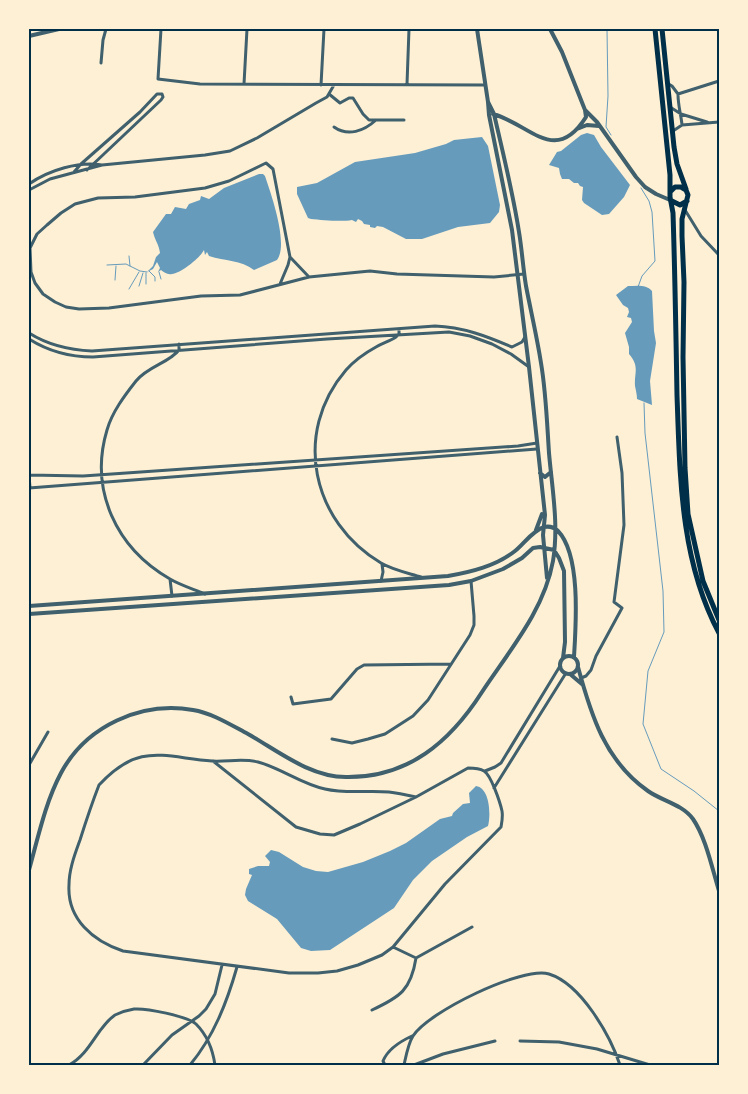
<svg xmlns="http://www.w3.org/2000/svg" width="748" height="1094" font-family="'Golos Text',sans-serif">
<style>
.water{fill:#669bbc}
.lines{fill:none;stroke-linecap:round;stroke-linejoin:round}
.stream{stroke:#669bbc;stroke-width:1}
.minor{stroke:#3f606c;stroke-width:3}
.tertiary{stroke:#3f606c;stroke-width:4}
.primary{stroke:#003049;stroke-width:5}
.neatline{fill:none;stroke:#003049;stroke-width:2}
</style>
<rect width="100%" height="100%" fill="#fdf0d5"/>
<!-- water -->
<path class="water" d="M587,133L594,135L601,147L630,185L624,197L609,214L602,215L584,203L582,200L583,187L580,186L578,183H574L569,179H562L560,174L559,168L549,165L557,152L561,151L581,135Z
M482,137L488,146L500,205L499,212L490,223L458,227L422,239H406L383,227L377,226L375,228L370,227V225L364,224L362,221L358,219L356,222L352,220C341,222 322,220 311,219L308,218L297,194V187L317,183L355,162L415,153L446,144L454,140Z
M259,174H263L265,176C271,194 289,244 277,260L254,270C241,260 225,261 209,256L207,252L205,255L204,250C200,258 181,273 172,274C167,275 164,272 161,270L158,272L160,268L157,262L153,269L147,272L153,266L156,257L160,253C159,244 155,241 153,232L166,214H171L175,207L186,209L189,204L200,200L201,196L209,199L224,188Z
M628,286C637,286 646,284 652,291L654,331L656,343L650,381L652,405L637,399C637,395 636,391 635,386C634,372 640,367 629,354V347L625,333L632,322L631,318L627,317L629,312L628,308L623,305L616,295Z
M476,786C490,788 491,815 488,826L467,837L432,861L413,880L394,908L330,950L311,951L301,948L277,919L248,901L245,895L246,889L252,875L249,874V869L258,866H269L270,862L265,856L271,850L279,852L303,867L316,871L328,872L363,862L390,851L406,843L440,819L452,816L453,813L463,804L470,803L469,793Z"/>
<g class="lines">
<!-- stream -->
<path class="stream" d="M607,29L608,96L606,127L611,135
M129,256L130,266
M107,265L126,264L140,271L147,272
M149,271L155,277V281
M159,272L161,279
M146,273V284
M115,280L116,266
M139,286L143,273
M638,287L642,276L655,261L652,212L649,201L641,188
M129,289L139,272
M644,403L645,433L663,591L664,632L648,671L643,724L661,769L694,791L719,811"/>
<!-- minor -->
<path class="minor" d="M161,29L158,79L200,84L485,85
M101,63L103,40L106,29
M667,83L672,86L678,94L719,81
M244,84L247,29
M407,84L409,29
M321,85L324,29
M329,94L340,103L349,98H353L363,114L369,120H404
M678,94C678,106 681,114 682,125
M670,107L681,114L707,122
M334,127C348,137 364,131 376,120
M673,131L682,125L719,122
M102,165L205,155L230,151L257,138L316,103L327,97L334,85
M74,172L81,164L140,112L157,94H162L163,97L161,100L87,170
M29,184C49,170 79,161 102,165L50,179L29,190
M685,210L701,236L719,255
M290,257L309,277
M280,284L288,265L290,257L273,169L266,163L229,181L205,188L135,197L98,198L75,204L61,213L47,225L37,234L30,248L31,272L35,283L43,294L55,302L66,307L79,309L109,308L201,296L240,295L309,277L370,271L397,274L494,277L524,274
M399,329V334L396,337C390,341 383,343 376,347C365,353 354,361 346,370C292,433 312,522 381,563C393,570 408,573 421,577
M29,333C48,345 69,350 92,351L435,326C463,327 486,336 512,347L522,342L525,337
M29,339C48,351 70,357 93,357L327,339L449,332L470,336L492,344L511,354L529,367
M179,344V350C169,363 148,366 136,381C125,395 112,412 107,430C89,490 116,548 170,579C180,585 193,589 205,594
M29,475L83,476L518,446L537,443
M29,475L30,488
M29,488L537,449
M170,579L172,596
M381,581L383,572L382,564
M581,678L586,676L591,670L596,656L622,608L614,602L624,525L622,473L617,437
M291,697L293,704L331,699L357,669L364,665L451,664
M332,739L352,743L368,739L385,734L413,716L428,700L470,635L474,625V616L471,581
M213,761L296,827L320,834L334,835L360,824L416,797L468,768C473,768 479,768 484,771C491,775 500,802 502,811C503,817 502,821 501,827L445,884L393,947L382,955L358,965L337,971L318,973H289L123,951C93,941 67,919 69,885C69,869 75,854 80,840C86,821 92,803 99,785C139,742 162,757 212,761C227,762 243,758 258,762C281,768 301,784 325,789C346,794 368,790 389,792C398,793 407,795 416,797
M29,765L48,732
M485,771L495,767L501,763L560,666
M494,788L566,673
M416,958L472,927
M372,1010C400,997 411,990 416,958L393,947
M520,1041L559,1042L597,1049L650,1065
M69,1065C91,1053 97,1027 115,1015C121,1012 128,1010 134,1009C146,1008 187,1016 196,1024C207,1035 213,1051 215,1065
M143,1065L172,1035L199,1016L206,1009L215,994L222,965
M190,1065C214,1036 227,1002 237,967
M385,1065L383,1061C388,1049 401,1041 412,1036
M404,1065C406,1056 408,1044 413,1036C428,1012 522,966 549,974C581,984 610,1035 620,1065
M414,1065L443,1054L495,1041"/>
<!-- tertiary -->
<path class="tertiary" d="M477,29L488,102L489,115L512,230L529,367L545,515L543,535L547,578
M550,29L562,52L585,110L597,122L636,177L645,187L656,194L670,200
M29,36L59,29
M493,114C530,124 555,166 586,117L585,110
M577,129L587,125L599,126
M540,473L545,477L551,472
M536,530L542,514
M29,606L448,576C471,572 496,566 515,551C524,544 532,531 544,527C549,526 554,527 558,531C581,555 576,624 574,657
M29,614L449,585L471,581L503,569L522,558L533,548L540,547L554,550L559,558L564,571L565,642L563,658
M560 665a9 9 0 1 1 18 0a9 9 0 1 1-18 0Z
M578,667C591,715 605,761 648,791C662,801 682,804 693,819C706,838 712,868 719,891
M570,674L583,685
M29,870C38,838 45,803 61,773C86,726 141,701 193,710C212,713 231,725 248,734C278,751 310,777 346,777C408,778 450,742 482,692C509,651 544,611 553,561C559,525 552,488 549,453C547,423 546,392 541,363C537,337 531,312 526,286C523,268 522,250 519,232C513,193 503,153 494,114L488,102"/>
<!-- primary -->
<path class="primary" d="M655,29L670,175V197L673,213C675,274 676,335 677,395C680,476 680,560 719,633
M662,29L674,147L677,164L686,189
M671,191L675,187H681L686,190L688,195L682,219V236L684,282L683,357L685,468L688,514L703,581L719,620
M672,201L680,205L687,201"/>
</g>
<!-- border -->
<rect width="748" height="1094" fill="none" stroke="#fdf0d5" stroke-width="60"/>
<rect x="30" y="30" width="688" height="1034" class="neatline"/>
</svg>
